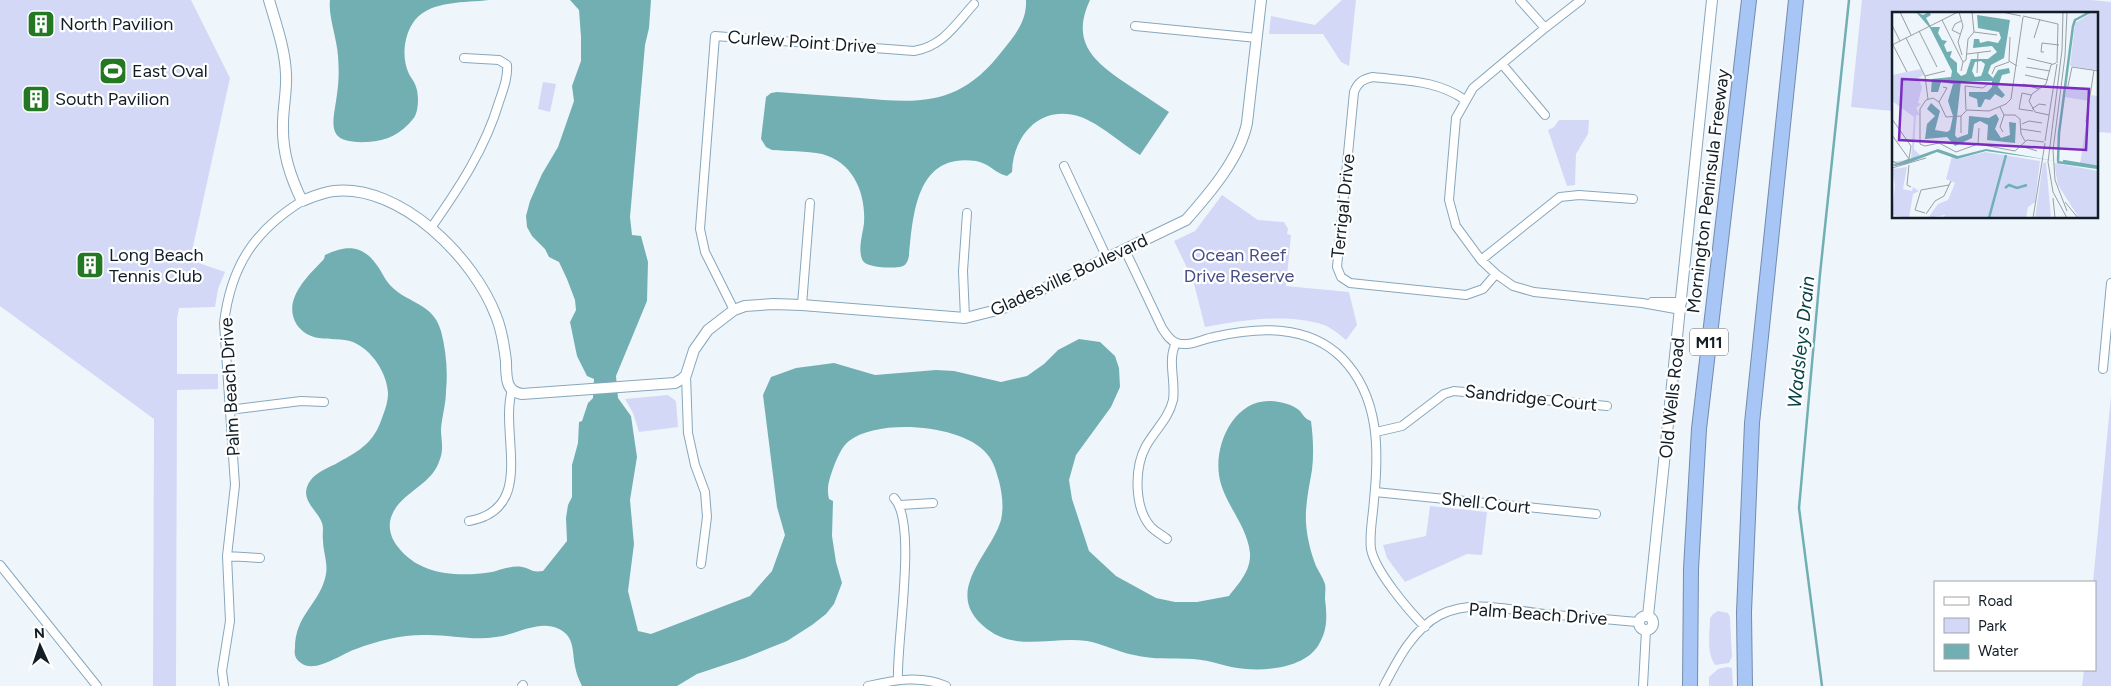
<svg xmlns="http://www.w3.org/2000/svg" width="2111" height="686" font-family="Figtree,sans-serif">
<style>
.green{fill:#d3d8f7}
.water{fill:#71afb3}
.lines{fill:none;stroke-linecap:round;stroke-linejoin:round}
.stream{stroke:#71afb3;stroke-width:2.5}
.minor-casing{stroke:#87a7bd;stroke-width:10}
.tertiary-casing{stroke:#87a7bd;stroke-width:12}
.motorway-casing{stroke:#738bad;stroke-width:16}
.minor{stroke:#fff;stroke-width:8}
.tertiary{stroke:#fff;stroke-width:10}
.motorway{stroke:#a7c6f5;stroke-width:14}
.labels{text-anchor:middle;dominant-baseline:central;stroke-width:4.5;stroke-linejoin:round;paint-order:stroke}
.shield{fill:#fff;stroke:#596268;stroke-width:1}
.shield-label{font-size:16px;font-weight:bold;fill:#121e27}
.poi-label{font-size:18px;fill:#121e27;stroke:#fff;text-anchor:start}
.street-label{font-size:18px;fill:#121e27;stroke:#fff}
.park-label{font-size:18px;fill:#484d86;stroke:#fff}
.water-label{font-size:19px;font-style:italic;fill:#084447;stroke:#fff}
.inset-river{fill:none;stroke:#71afb3;stroke-width:2.5}
.inset-road{fill:none;stroke:#97a0a6;stroke-width:1}
.view{fill:#7b2cbf;fill-opacity:0.15;stroke:#7b2cbf;stroke-width:2.5}
.inset-edge{fill:none;stroke:#121e27;stroke-width:2.5}
</style>
<rect width="100%" height="100%" fill="#eff6fb"/>
<!-- green -->
<path class="green" d="M0,0H191L230,78L190,260L225,272L218,289L215,307L179,308L177,318V374H218V389L177,390L176,686H153L154,419L0,306Z
M1342,0H1356L1349,66L1341,62L1323,34H1269L1271,16L1315,25Z
M1862,0H2091L2111,2V133L2097,132V14H1894L1893,111L1851,107Z
M543,82L556,84L550,112L538,109Z
M1559,120H1589L1588,134L1576,154L1575,185L1567,186L1548,130L1554,127Z
M1222,195L1258,220L1284,222L1288,229L1287,234L1291,235L1286,286L1349,292L1357,325L1346,340C1340,335 1332,328 1324,325C1286,313 1244,320 1205,327L1193,280L1174,241L1195,231Z
M668,395L676,401L678,427L639,432L633,413L625,399Z
M2111,396V686H2082L2084,670H2095L2093,582Z
M1430,506L1487,512L1482,555L1467,554L1405,582L1387,558L1383,545L1426,536Z
M1718,611L1728,613L1730,617L1732,657L1729,663L1715,665C1706,652 1710,633 1710,618L1713,614Z
M1727,667L1732,668L1733,686H1709V677L1718,669Z"/>
<!-- water -->
<path class="water" d="M330,0H489C465,3 432,0 415,20C404,34 401,57 409,74C411,78 415,82 416,87C419,94 419,113 413,119C401,134 387,141 368,142C324,144 333,125 337,94C339,81 339,69 338,56C337,38 328,16 330,0Z
M570,0H651L649,28L645,45L630,217L632,235L641,236L648,262L647,301L616,376L618,398L631,416L637,457L630,500L634,544L628,591L638,631L651,634L750,596L772,571L785,535L777,507L763,395L771,377L796,368L834,363L875,375L936,370L954,371L1001,382L1027,376L1044,364L1058,350L1079,339L1100,342L1115,356L1119,368L1120,387L1111,407L1076,455L1069,480L1072,499L1089,551L1116,576L1156,598L1175,602H1197L1229,596C1239,583 1251,571 1250,553C1247,524 1223,503 1219,475C1214,440 1238,393 1279,402C1286,403 1295,406 1300,411C1304,416 1304,418 1311,421C1313,437 1314,453 1312,470C1309,488 1305,505 1306,523C1307,538 1311,553 1316,566C1319,572 1323,578 1325,584C1326,588 1325,594 1325,599C1327,616 1328,630 1318,646C1304,667 1269,671 1246,669C1228,668 1211,660 1193,659C1172,658 1154,660 1134,655C1118,652 1103,644 1087,641C1053,636 1017,652 987,629C940,593 991,555 1001,520C1004,507 1002,493 999,481C996,471 994,462 987,454C963,424 878,418 849,441C842,446 837,458 834,466C830,477 826,487 829,499L833,501L832,536L836,562L842,583L834,604L826,614L812,625L787,641L745,658L697,674L677,686H582C579,680 576,673 575,666C572,651 575,637 559,629C539,619 516,635 496,637C472,641 448,634 423,635C401,635 377,641 356,649C341,654 315,674 301,663C295,659 294,654 295,648C295,614 321,603 326,574C328,562 323,552 323,540C322,534 324,529 322,523C317,509 298,499 310,481C317,471 329,468 339,462C361,450 374,442 382,418C385,410 388,402 388,393C387,373 372,350 353,342C342,338 330,340 319,338C310,337 302,332 297,325C281,300 309,275 324,259L325,255C353,241 369,249 383,275C399,305 432,298 441,331C446,350 448,371 446,391C446,404 442,416 441,429C441,439 444,449 440,459C433,485 401,492 392,515C387,526 391,539 398,547C420,576 459,577 492,572C500,570 513,565 522,567C530,568 531,573 543,571L567,541L566,518L568,505L572,497V465L578,443L579,422L582,421L588,403L593,398L594,379L587,376L577,356L570,322L576,310L575,300L567,279L559,262L549,257L545,249L532,236L527,227L526,216L530,201L542,174L558,147L574,101L572,86L581,61V37L579,10Z
M1026,0H1090C1071,41 1092,60 1124,82C1139,92 1154,102 1169,112L1140,155C1122,144 1100,124 1081,117C1041,103 1013,135 1012,172L1007,176C996,174 989,163 976,161C916,152 913,215 909,256C908,260 907,264 903,266C896,269 867,268 863,261C857,251 863,233 864,223C866,193 853,162 822,154C806,151 788,151 772,150L766,147L761,139L766,97L771,93L777,92C804,94 832,96 860,98C923,104 961,105 1003,50C1015,35 1027,21 1026,0Z"/>
<g class="lines">
<!-- stream -->
<path class="stream" d="M1822,686L1799,508L1820,274L1849,0"/>
<defs>
<path id="minor" d="M1520,0L1545,28
M1581,0L1545,28L1473,88L1456,118L1449,200L1456,226L1481,260L1496,274L1513,286L1534,292L1642,303L1681,310
M1135,26L1257,38
M1502,64L1545,115
M1465,100C1437,80 1406,81 1373,77C1363,79 1358,82 1354,92L1337,267L1341,277L1350,283L1466,295L1483,289L1496,274
M1064,166L1107,258
M431,228C459,188 485,149 499,102C503,90 508,78 507,65L499,60L464,58
M1125,250L1162,328C1166,334 1170,341 1177,343C1189,347 1203,339 1214,337C1258,327 1308,324 1342,358C1380,397 1379,451 1374,500C1373,516 1369,534 1371,549C1375,571 1409,611 1425,627
M1481,260L1560,197L1579,195L1633,199
M1652,302H1682
M802,305L810,203
M734,310L705,252L700,229L715,36L914,51C943,46 955,25 974,4
M965,318L963,271L967,213
M2103,369L2111,283
M686,375L688,433L695,465L705,492L707,517L701,564
M229,410L301,401L324,402
M1376,432L1402,426L1444,394L1454,391L1607,406
M1375,492L1596,514
M894,498C918,523 896,642 898,680
M900,505L933,503
M469,521C537,509 499,434 512,390
M1167,539C1162,535 1156,532 1151,527C1134,508 1134,468 1146,446C1155,430 1169,418 1173,400C1176,381 1167,360 1176,343
M227,556L260,558
M0,565L97,686
M224,686L222,671L230,621L227,556L235,485L224,323C231,266 254,231 302,201
M522,686L523,685
M868,686C893,680 922,675 946,686
M1384,686C1397,661 1413,629 1440,615C1476,597 1518,613 1556,615C1584,617 1612,620 1639,622
M1643,686L1646,630"/>
<path id="tertiary" d="M269,0C276,24 285,49 286,74C287,91 283,107 283,124C282,152 290,176 302,201C312,197 323,192 334,191C401,184 474,258 496,316C502,330 504,345 506,361C506,368 506,377 508,383C510,390 516,393 522,394L675,383L682,379L686,375L694,350L708,330L734,310L745,306L773,304L802,305L965,318L1001,309L1186,220C1209,194 1240,158 1247,123L1261,0
M1648,616L1712,0
M1639 623a7 7 0 1 1 14 0a7 7 0 1 1-14 0Z"/>
<path id="motorway" d="M1690,686L1691,569L1699,429L1749,0
M1745,686L1744,612L1752,423L1796,0"/>
</defs>
<!-- minor casing -->
<use href="#minor" class="minor-casing"/>
<!-- tertiary casing -->
<use href="#tertiary" class="tertiary-casing"/>
<!-- motorway casing -->
<use href="#motorway" class="motorway-casing"/>
<!-- minor -->
<use href="#minor" class="minor"/>
<!-- tertiary -->
<use href="#tertiary" class="tertiary"/>
<!-- motorway -->
<use href="#motorway" class="motorway"/>
</g>
<!-- icons -->
<defs>
<symbol id="building-square" viewBox="-11 -11 22 22"><rect x="-9" y="-9" width="18" height="18" rx="4" fill="#257823" stroke="#fff"/><path d="M-4-6H4V6H1V3H-1V6H-4ZM-2.5-4.3h1.7v1.8h-1.7ZM.8-4.3h1.7v1.8H.8ZM-2.5-1h1.7V.8h-1.7ZM.8-1h1.7V.8H.8Z" fill="#fff"/></symbol>
<symbol id="stadium-square" viewBox="-11 -11 22 22"><rect x="-9" y="-9" width="18" height="18" rx="4" fill="#257823" stroke="#fff"/><path d="M0-5a6.5 5 0 1 0 0 10a6.5 5 0 1 0 0-10ZM-3.5-1.8h7v3.6h-7Z" fill="#fff"/></symbol>
</defs>
<g fill-rule="evenodd">
<use href="#building-square" x="25" y="8" width="32" height="32"/>
<use href="#stadium-square" x="97" y="55" width="32" height="32"/>
<use href="#building-square" x="20" y="83" width="32" height="32"/>
<use href="#building-square" x="74" y="249" width="32" height="32"/>
</g>
<g class="labels">
<!-- shield labels -->
<rect class="shield" x="1690" y="328.5" width="38" height="27" rx="4"/>
<g class="shield-label">
<text x="1709" y="342">M11</text>
</g>
<!-- poi labels -->
<g class="poi-label">
<text x="60" y="24">North Pavilion</text>
<text x="132" y="71">East Oval</text>
<text x="55" y="99">South Pavilion</text>
<text x="109" y="255">Long Beach<tspan x="109" dy="21">Tennis Club</tspan></text>
</g>
<!-- street labels -->
<g class="street-label">
<text transform="translate(802 42) rotate(4)">Curlew Point Drive</text>
<text transform="translate(1708 191) rotate(-83)">Mornington Peninsula Freeway</text>
<text transform="translate(1343 206) rotate(-84)">Terrigal Drive</text>
<text transform="translate(1069 275) rotate(-25)">Gladesville Boulevard</text>
<text transform="translate(230 387) rotate(-93)">Palm Beach Drive</text>
<text transform="translate(1531 398) rotate(6)">Sandridge Court</text>
<text transform="translate(1672 398) rotate(-84)">Old Wells Road</text>
<text transform="translate(1486 503) rotate(6)">Shell Court</text>
<text transform="translate(1538 614) rotate(4)">Palm Beach Drive</text>
</g>
<!-- park labels -->
<g class="park-label">
<text x="1239" y="255">Ocean Reef<tspan x="1239" dy="21">Drive Reserve</tspan></text>
</g>
<!-- water labels -->
<g class="water-label">
<text transform="translate(1801 342) rotate(-84)">Wadsleys Drain</text>
</g>
</g>
<!-- overview -->
<g transform="translate(1892 12)">
<rect width="206" height="206" fill="#eff6fb"/>
<path d="M201,0H206V58L178,54L183,11ZM29,57L32,63L26,66L30,75L26,91L29,92L24,96L28,103H24L22,137L28,143L19,148L7,153L3,152L0,150L19,147L22,105L0,89V63ZM175,74L198,78L197,89L173,85ZM199,83L206,84V155L188,152ZM93,140L148,149L143,190L136,195L134,206H52L53,203L36,206L46,192L56,188L63,171L54,167L60,144L66,147ZM154,150L159,206H143L151,151ZM162,151L206,159V206H187L166,173ZM15,155L11,177L20,179L21,175L27,179L21,182L17,206L0,203L3,173L0,157Z" fill="#d3d8f7"/>
<path d="M24,0L31,3L37,0L39,3L34,6L39,15H48L46,21L50,28L55,29L52,33L55,40L60,39L58,45L65,51V60L69,64L74,62L79,47H96L105,40L100,34L81,36L82,27H87L88,31L96,29L106,31L109,26L107,20L86,16L85,3L118,8L112,46L99,53L96,61L101,66L106,58L117,56L118,61L110,63L106,75L113,83L110,86L103,82L98,88L93,87L89,95H86L85,87L77,84V80H95L100,75V69H69L63,123L65,126L76,122L77,104L97,106L104,102L107,107L103,117L109,126L118,123L117,110L124,111L123,131L95,128L96,113L88,109L82,112L80,126L63,134L55,125L33,127L35,112L43,104L35,97L39,91L48,99L43,118L55,120L58,118L61,104L56,89L61,72L49,70L46,80H39L40,67L59,65L60,59L38,16ZM89,49L93,52L91,59L89,64L83,65L80,59L83,50ZM46,137L66,144L94,137L164,149L94,139L65,147L45,140L14,152L3,154L0,153Z" fill="#71afb3" fill-rule="evenodd"/>
<path class="inset-river" d="M166,149L167,121L181,14L183,8L198,0M171,149L207,155M165,150L207,156M113,176L117,173L125,176L135,173M97,206L114,143"/>
<path class="inset-road" d="M8,0L19,23M67,0L71,14L66,30L70,43M110,0L129,4M171,0L170,38L156,150L161,180L175,206M131,4L166,12L165,51M50,8L71,50L69,59M0,13L8,29M27,19L45,55M82,20L105,23M68,22L60,18L63,12L69,9M118,25L117,49L125,54M14,26L33,64L36,87M142,26L148,7M0,33L66,0M1,33L15,60M152,40H149L150,31L167,33M75,42L99,39M135,46L160,52M71,50L74,48L76,27L82,20L80,0M134,55L158,59M85,61L86,41M100,62L103,55L117,50M133,63L156,68M33,64L53,59M131,72L147,77M176,74L180,55L207,59M139,83L130,81L127,97L141,99M47,90L55,76L51,75M108,95L112,103H123L128,107L129,122L133,129M140,97L147,92L154,93M74,98L73,74L91,76L96,72M157,103L143,100L137,89L140,82L154,72L159,53L164,51M69,104L54,105L47,90L41,86L34,88L28,97V132L33,134L47,131L64,140L86,132L123,139L135,128L152,130M69,104L75,98L97,99L114,92L119,87L131,5M69,104V121M0,107L19,134L17,147M194,110L202,58M130,112L137,109L150,111M129,117L149,120M111,120L108,115L112,103M0,123L17,147M153,129L165,52M86,132L87,116M129,134L145,139M0,149L7,152L17,147M17,153L15,173L19,175M0,156L34,146M161,186L163,206M173,190L186,206M175,199L163,168L161,138L173,44L175,0M33,201L23,198L29,178L57,173M34,202L43,189L52,184L59,169M141,206L153,131"/>
<path class="view" d="M10,67L197,77L194,138L7,128Z"/>
<rect width="206" height="206" class="inset-edge"/>
</g>
<!-- legend -->
<rect x="1934" y="581" width="162" height="90" fill="#ffffff" stroke="#a0a5a9"/>
<rect x="1944" y="597" width="25" height="8" fill="#ffffff" stroke="#a0a5a9"/>
<text x="1978" y="606" font-size="15" fill="#121e27">Road</text>
<rect x="1944" y="618" width="25" height="15" fill="#d3d8f7" stroke="#a0a5a9"/>
<text x="1978" y="631" font-size="15" fill="#121e27">Park</text>
<rect x="1944" y="644" width="25" height="15" fill="#71afb3" stroke="#a0a5a9"/>
<text x="1978" y="656" font-size="15" fill="#121e27">Water</text>
<!-- north arrow -->
<g transform="translate(40 646) rotate(357)" stroke="#ffffff" stroke-width="4" paint-order="stroke">
<path d="M0-4L9 19L0 12L-9 19Z" fill="#121e27"/>
<text y="-8" font-size="14" font-weight="bold" text-anchor="middle" fill="#121e27">N</text>
</g>
</svg>
